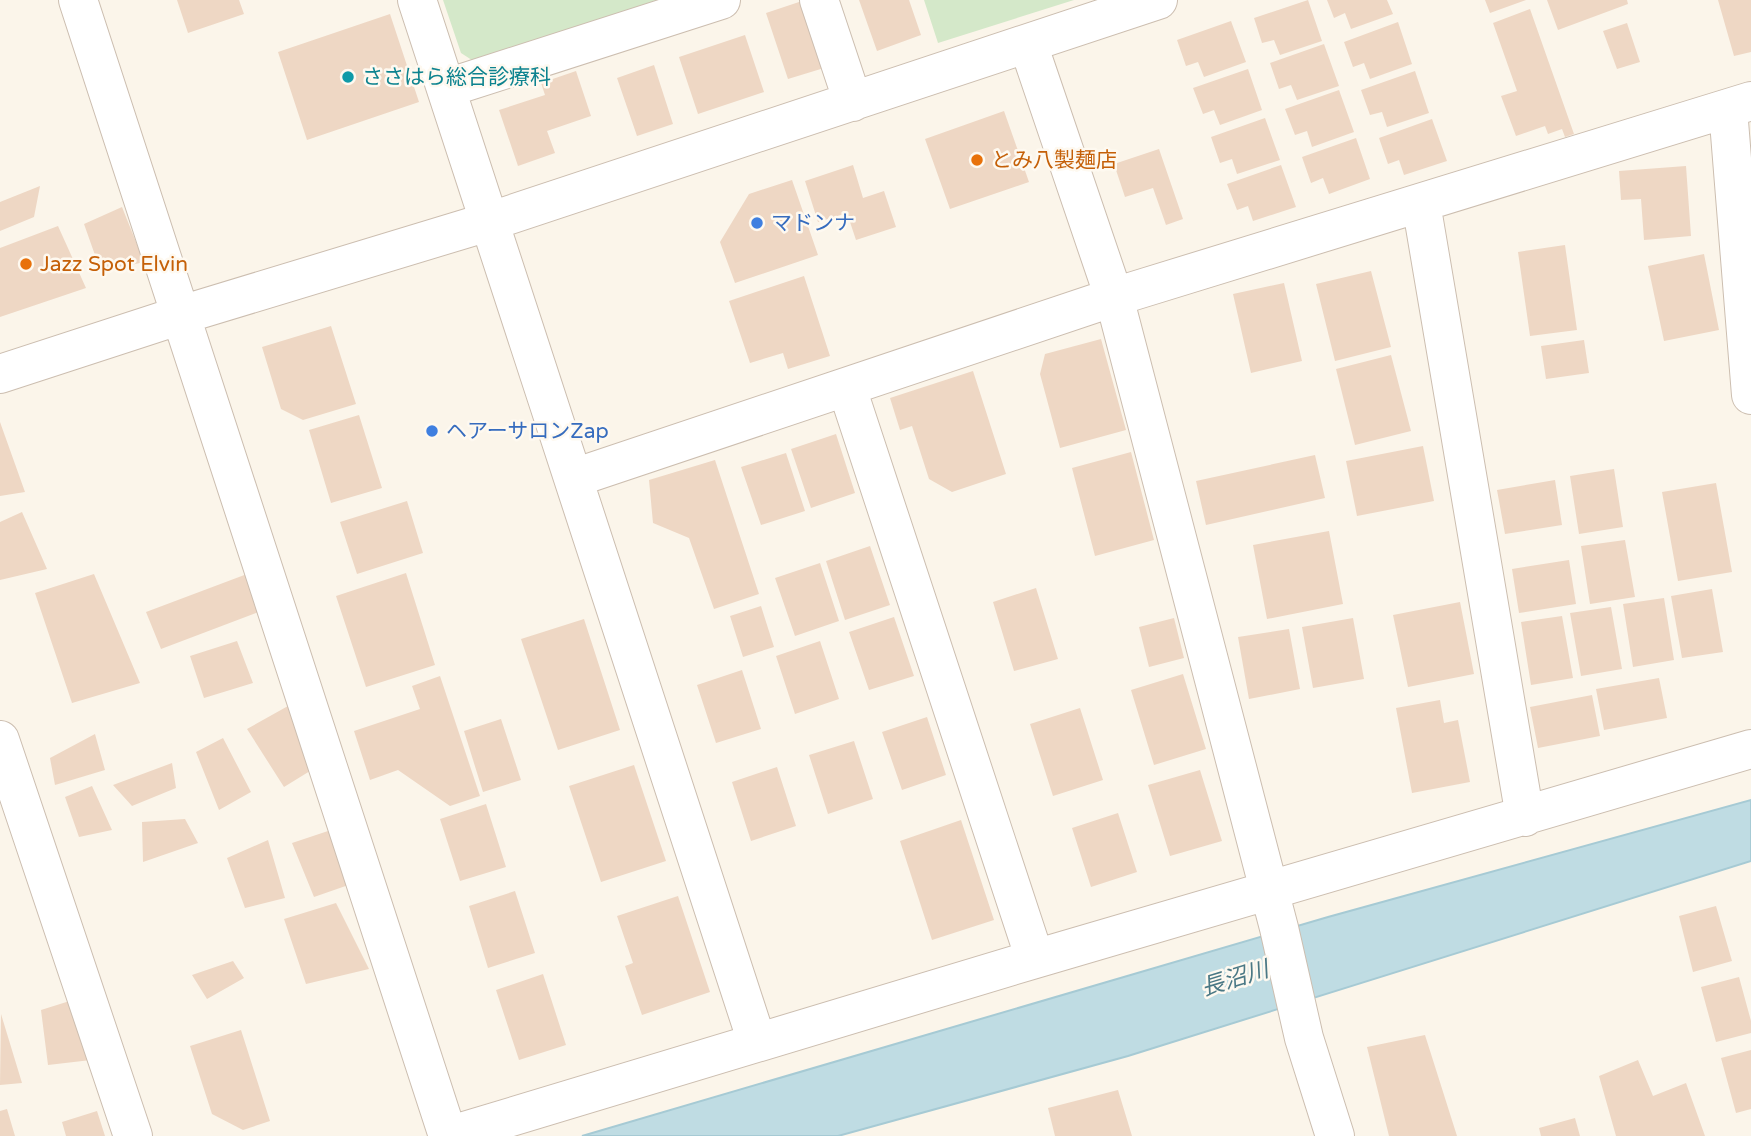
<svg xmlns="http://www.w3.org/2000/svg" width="1751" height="1136" font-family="'Varela Round','Noto Sans JP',sans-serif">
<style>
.green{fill:#d4e8c9}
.water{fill:#bfdce3;stroke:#a6cad4;stroke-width:2}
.building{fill:#eed7c4}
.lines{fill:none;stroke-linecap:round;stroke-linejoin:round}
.street-casing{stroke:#ccbeb0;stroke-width:40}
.street{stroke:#fff;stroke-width:38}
.culture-dot{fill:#0f9aa8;stroke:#fef9f0;stroke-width:2.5}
.food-dot{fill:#e8710a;stroke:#fef9f0;stroke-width:2.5}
.shop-dot{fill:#3f7fe0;stroke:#fef9f0;stroke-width:2.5}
.labels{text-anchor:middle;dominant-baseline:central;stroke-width:5;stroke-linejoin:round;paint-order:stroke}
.culture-label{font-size:21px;fill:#0d838f;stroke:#fef9f0;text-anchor:start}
.food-label{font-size:21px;fill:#c56008;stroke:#fef9f0;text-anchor:start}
.shop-label{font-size:21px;fill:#366cbe;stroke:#fef9f0;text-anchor:start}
.water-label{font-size:23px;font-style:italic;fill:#4a7885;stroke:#fef9f0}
</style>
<rect width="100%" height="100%" fill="#fbf5ea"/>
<!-- green -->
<path class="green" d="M443,0H678L478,64L461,53Z
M924,0H1074L938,43Z"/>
<!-- water -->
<path class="water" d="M1751,800V861L1128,1056L838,1136H582L1328,917Z"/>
<!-- building -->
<path class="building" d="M177,0H239L244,14L188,33Z
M859,0H909L921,35L877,51Z
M1308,0L1322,41L1280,55L1274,40L1262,43L1254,18Z
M1327,0H1387L1393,14L1351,29L1345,13L1334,18Z
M1485,0H1526L1490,13Z
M1547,0H1627L1628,4L1558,30Z
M1718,0H1751V52L1734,56Z
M802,1L824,68L788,79L766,13Z
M1530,9L1574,134L1565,137L1562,129L1548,134L1545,126L1516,136L1501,96L1517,91L1493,23Z
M390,14L419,102L307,140L278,52Z
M1231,21L1246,62L1204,77L1198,62L1186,66L1177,40Z
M1398,22L1412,64L1370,79L1364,63L1353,67L1344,42Z
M1627,23L1640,62L1617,69L1603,31Z
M745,35L764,92L698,114L679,57Z
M1324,44L1339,86L1297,100L1291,85L1279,89L1270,63Z
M654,65L673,124L637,136L617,78Z
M1248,69L1262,110L1220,125L1214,110L1203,114L1193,88Z
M576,71L591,116L547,131L555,153L518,166L499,110L545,95L541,83Z
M1415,71L1429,113L1387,127L1382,112L1370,115L1361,90Z
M1339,90L1354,132L1312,147L1307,131L1295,135L1285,109Z
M1004,111L1029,182L950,209L925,139Z
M1265,118L1280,160L1237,174L1232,159L1220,163L1211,137Z
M1432,119L1447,161L1404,175L1399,160L1388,164L1379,138Z
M1356,138L1370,179L1329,194L1323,178L1311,183L1302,157Z
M1159,149L1183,219L1166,225L1153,188L1125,197L1114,164Z
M853,165L863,198L884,191L896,227L856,240L847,213L818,222L805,181Z
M1281,165L1296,207L1253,221L1248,206L1237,210L1227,184Z
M1686,166L1691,236L1644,240L1641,199L1621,200L1619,171Z
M792,180L818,255L735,283L720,242L749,194Z
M40,186L34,217L0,231V202Z
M122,207L144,262L101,272L84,224Z
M58,226L86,288L0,317V248Z
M1565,245L1577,330L1530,336L1518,252Z
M1704,254L1719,330L1664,341L1648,266Z
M1371,271L1391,347L1335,361L1316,284Z
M804,276L830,356L788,369L783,353L750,363L729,301Z
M1284,283L1302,361L1251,373L1233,294Z
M331,326L356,404L303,420L281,409L262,347Z
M1101,339L1126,430L1060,448L1040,374L1045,354Z
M1584,340L1589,373L1546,379L1541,346Z
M1391,355L1411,431L1355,445L1336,369Z
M973,371L1006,474L952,492L929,479L912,426L900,430L890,398Z
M359,415L382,488L331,503L309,430Z
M0,422L25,492L0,496Z
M836,434L855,493L811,508L791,449Z
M1423,446L1434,501L1357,516L1346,461Z
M1131,452L1154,540L1095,556L1072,468Z
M786,453L805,511L761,525L741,467Z
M1315,455L1325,498L1206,525L1196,481Z
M715,460L759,594L714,609L689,538L653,523L649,480Z
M1614,469L1623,527L1579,534L1570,476Z
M1555,480L1562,525L1505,534L1497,490Z
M1716,483L1732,572L1678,581L1662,492Z
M407,501L423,553L357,574L340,522Z
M22,512L47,569L0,580V522Z
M1329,531L1343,604L1267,619L1253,545Z
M1625,540L1635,597L1590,604L1581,546Z
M870,546L890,605L845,620L826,561Z
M1569,560L1576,604L1519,613L1512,569Z
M820,563L839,621L795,636L775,578Z
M406,573L435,665L366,687L336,596Z
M94,574L140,683L72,703L35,593Z
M247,574L261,611L161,649L146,612Z
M1036,588L1058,659L1014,671L993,602Z
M1712,589L1723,652L1682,658L1671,596Z
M1664,598L1674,660L1633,667L1623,604Z
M1460,602L1474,674L1408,687L1393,615Z
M761,606L774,647L743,657L730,616Z
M1611,607L1622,669L1581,676L1570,613Z
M1562,616L1573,678L1531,685L1521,622Z
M894,617L914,676L869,690L849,632Z
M1174,618L1184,658L1149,667L1139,627Z
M1353,618L1364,679L1313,688L1302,627Z
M584,619L620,730L558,750L521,639Z
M1289,629L1300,689L1249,699L1238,637Z
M237,641L253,683L204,698L190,656Z
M820,641L839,699L795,714L776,656Z
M742,670L761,729L716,743L697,685Z
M1183,674L1206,749L1154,765L1131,690Z
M440,676L480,796L450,806L398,770L370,780L354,731L420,709L412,686Z
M1659,678L1667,718L1604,730L1596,689Z
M1592,695L1600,736L1538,748L1530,707Z
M1440,700L1444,723L1458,720L1470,782L1412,793L1396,708Z
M288,706L310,771L284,787L247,729Z
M1080,708L1103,780L1053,796L1030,724Z
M927,717L946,775L902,790L882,732Z
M501,719L521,780L483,792L464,731Z
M95,734L105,770L55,785L50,758Z
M223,738L251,792L219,810L196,752Z
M854,741L873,799L828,814L809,755Z
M172,763L176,788L132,806L113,785Z
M634,765L666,861L601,882L569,786Z
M777,767L796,826L751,841L732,782Z
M1200,770L1222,841L1170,856L1148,785Z
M92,786L112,830L79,837L65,797Z
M486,804L506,867L460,881L440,819Z
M1118,813L1137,872L1091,887L1072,828Z
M185,819L198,843L143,862L142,822Z
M961,820L994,920L932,940L900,841Z
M334,829L360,881L314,897L292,843Z
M268,840L285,898L245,908L227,858Z
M515,891L535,953L488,968L469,906Z
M678,896L710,992L642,1015L625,966L633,963L617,916Z
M336,903L369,969L306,984L284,919Z
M1716,906L1732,961L1693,972L1679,916Z
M233,961L244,978L207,999L192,975Z
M543,974L566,1045L519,1060L496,990Z
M1739,977L1751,1021V1033L1716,1042L1701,987Z
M76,999L91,1060L48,1065L41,1010Z
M1,1014L22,1083L0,1085Z
M241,1030L270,1121L243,1130L212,1114L190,1046Z
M1425,1035L1457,1136H1389L1367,1047Z
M1751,1050V1109L1736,1113L1721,1058Z
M1638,1060L1653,1096L1686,1083L1705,1136H1616L1599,1076Z
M1118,1090L1132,1136H1055L1048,1108Z
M7,1109L15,1136H0V1111Z
M97,1111L105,1136H66L62,1122Z
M1575,1118L1580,1136H1541L1539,1128Z"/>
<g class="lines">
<defs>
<path id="street" d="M78,0L448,1136
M417,0L757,1042
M819,0L853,102
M1028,44L1114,297L1279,928L1304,1038L1335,1136
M447,88L721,0
M1728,109L1751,395
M1421,203L1525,817
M0,374L181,315L491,221L1158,0
M847,388L1035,959
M574,478L1114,297L1751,101
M0,740L133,1136
M448,1136L1035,959L1751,749"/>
</defs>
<!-- street casing -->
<use href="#street" class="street-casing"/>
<!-- street -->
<use href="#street" class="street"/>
</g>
<!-- markers -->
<circle class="culture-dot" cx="348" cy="77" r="7"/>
<g class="food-dot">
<circle cx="977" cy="160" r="7"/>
<circle cx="26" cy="264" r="7"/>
</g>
<g class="shop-dot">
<circle cx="757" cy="223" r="7"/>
<circle cx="432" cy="431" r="7"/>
</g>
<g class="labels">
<!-- culture labels -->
<g class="culture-label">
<text x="362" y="77">ささはら総合診療科</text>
</g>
<!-- food labels -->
<g class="food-label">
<text x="991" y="160">とみ八製麺店</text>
<text x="40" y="264">Jazz Spot Elvin</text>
</g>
<!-- shop labels -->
<g class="shop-label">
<text x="771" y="223">マドンナ</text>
<text x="446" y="431">ヘアーサロンZap</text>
</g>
<!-- water labels -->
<g class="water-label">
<text transform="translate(1235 979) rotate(-17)">長沼川</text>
</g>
</g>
</svg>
